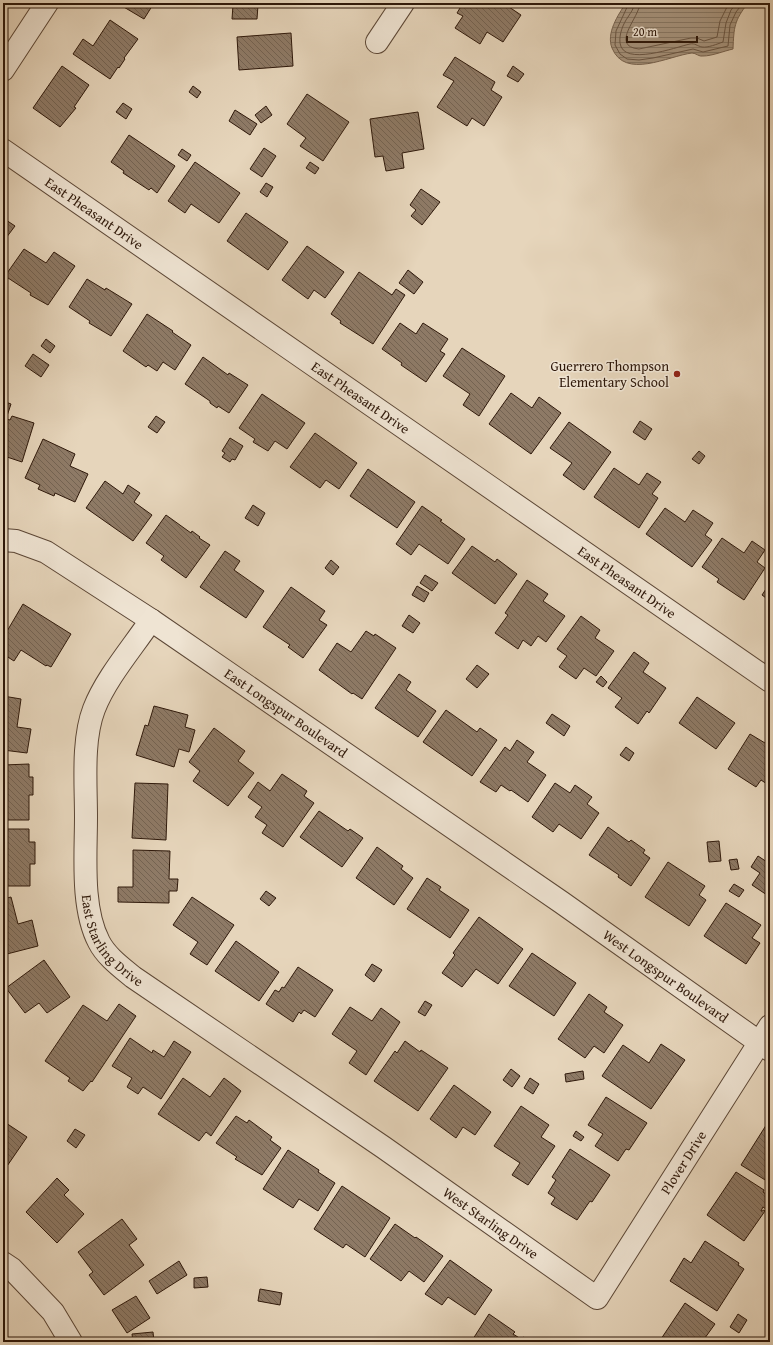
<svg xmlns="http://www.w3.org/2000/svg" width="773" height="1345" font-family="'Gentium Book Plus',serif">
<style>
.water{fill:url(#water-rules);stroke:#776350}
.lines{fill:none;stroke-linecap:round;stroke-linejoin:round}
.shore{stroke:#6a5644;stroke-width:1}
.building{fill:url(#building-back-hatch);stroke:#2e180a}
.street-casing{stroke:#5c4736;stroke-width:24}
.street{stroke:#efe4d3;stroke-width:22}
.poi-dot{fill:#8f2418;stroke:#efe4d3;stroke-width:1.5}
.labels{text-anchor:middle;dominant-baseline:central;stroke-width:3;stroke-linejoin:round;paint-order:stroke}
.street-label{font-size:14px;fill:#2e180a;stroke:#efe4d3}
.poi-label{font-size:14px;fill:#2e180a;stroke:#efe4d3;text-anchor:end}
</style>
<defs>
<pattern id="water-rules" width="6" height="5" patternUnits="userSpaceOnUse"><rect width="6" height="5" fill="#a7957f"/><path d="M0 2.5h6" fill="none" stroke="#887966"/></pattern>
<pattern id="building-back-hatch" width="6" height="6" patternUnits="userSpaceOnUse"><rect width="6" height="6" fill="#8e7a66"/><path d="M-1 5l2 2M0 0l6 6M5-1l2 2" fill="none" stroke="#746352"/></pattern>
</defs>
<rect width="100%" height="100%" fill="#e6d5bb"/>
<filter id="stains"><feTurbulence type="fractalNoise" baseFrequency=".005" numOctaves="4"/><feColorMatrix values="0 0 0 0 .2 0 0 0 0 .09 0 0 0 0 .02 0 0 0 .5 -.17"/></filter>
<radialGradient id="worn" r=".72"><stop offset=".6" stop-color="#630" stop-opacity="0"/><stop offset="1" stop-color="#630" stop-opacity=".3"/></radialGradient>
<!-- water -->
<path class="water" d="M626,3H748C734,21 734,27 733,49C724,51 712,56 703,56C699,57 696,53 692,53C668,56 625,80 612,48C606,33 618,15 626,3Z"/>
<g class="lines">
<!-- shore -->
<path class="shore" d="M629,3L616,31L615,45L620,54L627,59L639,60L653,58L693,49L703,52L728,46L730,25L736,12L743,3
M634,3C634,9 631,12 628,17C623,24 619,34 620,43C623,67 676,47 690,44C695,43 697,46 702,47C708,48 717,44 723,42L726,23L731,10L737,3
M640,3C640,17 609,46 639,49L691,38H697L704,41L717,37L720,21L729,3"/>
</g>
<!-- building -->
<path class="building" d="M117,3H154L144,19Z
M463,3H503L521,15L503,42L487,32L480,44L455,28L463,16L457,13Z
M233,5H258L257,19H232Z
M110,20L138,39L124,58L125,59L119,68L118,67L110,79L73,54L83,39L93,46Z
M291,33L293,66L239,70L237,37Z
M455,57L495,82L491,90L502,97L484,126L472,118L467,126L437,107L454,81L443,75Z
M62,66L89,85L74,107L76,108L60,127L33,108Z
M513,66L524,74L518,82L507,76Z
M193,86L201,92L197,98L189,92Z
M307,94L349,122L323,161L300,146L306,138L287,124Z
M123,103L132,109L126,119L116,112Z
M266,106L272,115L261,123L255,115Z
M235,110L257,124L250,135L229,121Z
M418,112L424,149L402,153L404,168L386,171L383,156L375,157L370,119Z
M129,135L175,166L157,193L151,188L149,190L123,173L124,171L111,162Z
M264,148L276,156L262,177L250,169Z
M182,149L191,155L187,161L178,155Z
M195,162L240,193L219,223L191,204L185,213L168,201Z
M310,162L319,168L315,174L306,168Z
M266,183L273,187L267,197L260,192Z
M421,189L440,202L422,225L411,216L416,210L410,205Z
M246,213L288,242L268,270L227,241Z
M3,218L15,226L3,242Z
M307,246L344,272L325,298L314,290L308,299L282,280Z
M24,249L46,263L54,252L75,266L48,305L30,295L31,293L5,276Z
M408,270L423,282L414,294L399,283Z
M359,272L392,295L396,289L405,295L373,344L340,323L341,321L331,314Z
M87,279L105,290L106,288L132,304L111,336L89,323L90,321L69,307Z
M147,314L173,331L172,332L191,345L175,370L163,362L157,371L148,365L146,367L123,351Z
M400,323L416,334L423,323L448,339L440,351L445,354L426,382L401,365L402,363L382,349Z
M46,339L55,346L50,353L41,346Z
M462,348L505,376L479,416L463,405L470,394L443,376Z
M33,354L49,365L41,377L25,366Z
M203,357L228,375L229,373L248,385L229,413L218,406L217,408L210,403V401L185,384Z
M511,393L532,408L539,397L561,413L531,454L489,424Z
M262,394L305,423L287,449L275,441L268,451L253,442L255,439L239,428Z
M3,401L11,404L6,419L10,420L12,416L34,423L22,462L7,457L6,462L3,461Z
M156,416L165,422L157,433L148,427Z
M640,421L652,429L645,440L633,432Z
M569,422L611,452L584,490L563,475L572,463L550,448Z
M315,433L357,463L339,489L326,480L320,488L290,467Z
M230,438L243,446L235,460L232,459L230,462L222,457L225,453L222,451Z
M43,439L75,454L70,466L88,474L75,502L55,493L54,496L38,489L40,485L25,478Z
M699,451L705,456L699,464L692,459Z
M614,468L639,485L647,473L661,482L652,494L658,498L639,528L594,497Z
M368,469L415,502L397,528L350,496Z
M105,481L123,494L128,485L140,493L134,502L152,515L133,541L86,508Z
M253,505L265,513L258,526L245,518Z
M422,506L442,520L440,521L465,539L448,564L419,544L411,555L396,544Z
M665,508L685,522L693,510L713,523L705,535L712,540L692,567L646,534Z
M166,515L191,533L192,531L200,537L199,538L210,545L186,578L161,560L164,556L146,543Z
M722,538L744,553L752,541L765,550L757,562L765,568L744,600L717,582L719,579L702,567Z
M472,546L495,562L497,559L517,574L495,604L452,573Z
M225,551L240,561L234,570L264,591L246,618L200,587Z
M331,560L339,567L333,575L325,568Z
M425,575L438,583L432,591L420,583Z
M527,580L548,594L543,601L565,616L546,642L538,636L531,646L523,640L518,649L495,633L508,615L505,613Z
M770,583V601L762,595Z
M417,586L429,593L424,602L412,595Z
M291,587L325,611L319,620L327,625L303,658L288,647L290,645L263,627Z
M23,604L71,634L51,667L47,665L46,666L21,650L14,661L3,654V638Z
M409,615L420,623L413,633L402,626Z
M581,616L600,630L595,638L614,651L596,676L584,668L576,679L559,667L567,656L557,649Z
M366,631L374,636L375,634L396,648L362,699L353,693L352,694L319,670L337,643L351,652Z
M634,652L649,663L643,672L666,688L649,713L647,711L638,724L615,707L622,698L608,688Z
M477,665L489,674L477,688L466,679Z
M399,674L411,682L406,690L436,711L418,737L375,708Z
M601,676L607,682L603,687L596,682Z
M3,696L21,699L17,727L31,729L27,753L3,750Z
M697,697L735,723L716,749L679,723Z
M154,706L188,715L185,727L195,730L189,752L179,749L174,767L136,755L145,725L148,726Z
M446,710L477,732L480,728L497,740L472,776L423,742Z
M552,714L570,726L564,736L546,723Z
M214,728L245,751L238,761L254,773L228,806L193,781L200,771L189,762Z
M750,734L770,746V786L761,780L756,787L728,769Z
M517,740L534,752L527,762L546,775L528,802L511,790L510,791L501,785L496,792L480,782L505,747L510,751Z
M626,747L634,753L629,761L620,755Z
M29,764V777H33V795H29V820H3V765Z
M282,774L307,791L304,796L314,803L283,847L262,833L267,825L255,817L262,807L248,797L258,782L270,791Z
M135,783L168,784L166,840L132,838Z
M555,783L570,793L575,785L592,797L587,804L599,813L581,839L559,824L553,832L532,817Z
M319,811L348,831L350,829L363,838L342,867L300,837Z
M608,827L629,842L631,840L645,850L643,853L650,858L631,886L618,877L619,875L589,855Z
M3,829H29V842H35V864H30V886H3Z
M719,841L721,861L709,862L707,842Z
M377,847L403,866L401,869L413,878L394,905L356,878Z
M133,850L170,851L169,879H178L177,891H169V903L118,902V887H133Z
M758,856L767,862L770,857V897L752,885L760,873L751,867Z
M737,859L739,869L731,870L729,860Z
M668,862L705,886L699,895L706,900L689,926L645,897Z
M427,878L441,887L439,890L469,910L450,938L407,909Z
M734,884L744,890L739,897L729,891Z
M266,891L276,898L269,906L260,899Z
M11,897L18,924L32,920L38,946L3,955V899Z
M192,897L234,925L207,965L190,954L198,942L173,925Z
M726,903L761,925L752,938L760,943L746,964L704,936Z
M479,917L523,949L498,984L476,969L462,987L442,973L455,955L453,953Z
M236,941L279,972L259,1001L215,971Z
M532,953L576,983L554,1016L509,986Z
M44,960L70,997L47,1013L39,1003L25,1013L6,988Z
M372,964L382,970L374,982L365,975Z
M298,967L333,990L315,1017L304,1010L301,1014L299,1012L293,1022L266,1004L275,990L279,992L282,987L284,988Z
M589,994L607,1007L604,1012L623,1025L604,1053L594,1046L585,1058L558,1039Z
M425,1001L432,1005L425,1016L418,1012Z
M119,1004L136,1016L92,1082L91,1081L83,1091L68,1081L70,1078L45,1061L83,1005L107,1021Z
M350,1007L372,1021L381,1008L400,1022L366,1075L349,1063L357,1051L332,1034Z
M130,1038L152,1053L153,1050L164,1057L174,1041L191,1052L161,1099L143,1087L138,1094L127,1087L132,1078L112,1066Z
M405,1041L420,1052L421,1050L448,1068L418,1111L374,1081L395,1051L397,1053Z
M661,1044L685,1060L651,1109L602,1076L623,1045L649,1063Z
M511,1069L520,1076L512,1087L503,1080Z
M583,1071L584,1079L566,1082L565,1074Z
M183,1078L210,1097L224,1078L241,1091L211,1136L206,1132L199,1141L158,1114Z
M530,1078L539,1084L533,1094L524,1088Z
M454,1085L491,1112L475,1135L463,1127L456,1138L430,1119Z
M606,1097L647,1123L629,1150L626,1149L618,1161L595,1146L603,1134L588,1125Z
M521,1106L549,1125L541,1137L555,1146L528,1185L512,1175L520,1163L494,1146Z
M236,1116L247,1123L249,1120L272,1137L270,1140L281,1148L262,1175L235,1159L237,1157L216,1143Z
M770,1119V1183L741,1165Z
M3,1121L27,1137L3,1172Z
M75,1129L85,1135L76,1148L67,1141Z
M576,1131L584,1137L581,1141L573,1136Z
M570,1149L610,1175L592,1202L590,1201L577,1220L551,1204L555,1198L548,1193L556,1180L552,1177Z
M288,1150L319,1170L318,1172L335,1183L318,1211L299,1199L293,1208L263,1189Z
M736,1172L764,1190L763,1192L770,1197V1212L763,1207L761,1211H762L764,1210L765,1211L744,1241L707,1215Z
M57,1178L69,1190L64,1195L84,1214L57,1243L26,1212Z
M342,1186L390,1218L365,1257L346,1244L343,1248L314,1229Z
M122,1219L137,1239L129,1245L144,1265L104,1295L89,1275L93,1272L78,1252Z
M395,1224L415,1238L416,1237L443,1256L424,1282L409,1271L401,1281L370,1259Z
M705,1241L739,1263L738,1265L744,1269L717,1311L670,1281L684,1258L691,1263Z
M450,1260L492,1290L475,1315L448,1297L442,1305L425,1294Z
M179,1261L187,1275L157,1294L149,1281Z
M207,1277L208,1287L194,1288V1278Z
M260,1289L282,1293L280,1305L258,1301Z
M136,1296L150,1318L127,1333L112,1310Z
M685,1303L715,1324L702,1342H659Z
M489,1314L515,1332L513,1334L521,1339L523,1337L531,1342H471Z
M738,1314L747,1320L739,1333L730,1327Z
M153,1332L154,1342H133L132,1334Z
M184,1339V1342H155Z"/>
<g class="lines">
<defs>
<g id="street">
<path d="M377,42L403,3"/>
<path d="M3,70L47,3"/>
<path id="s1" d="M3,150L770,681"/>
<path id="s2" d="M3,540L16,541L46,552L151,620L561,902L770,1050"/>
<path id="s3" d="M151,620C133,647 106,678 94,709C82,740 86,784 86,817C86,855 81,908 99,942C106,956 121,967 133,977L383,1147L597,1298L770,1026"/>
<path d="M3,1263L12,1269L53,1312L71,1342"/>
</g>
</defs>
<!-- street casing -->
<use href="#street" class="street-casing"/>
<!-- street -->
<use href="#street" class="street"/>
</g>
<!-- markers -->
<circle class="poi-dot" cx="677" cy="374" r="4"/>
<g class="labels">
<!-- street labels -->
<g class="street-label">
<text stroke="none"><textPath href="#s1" startOffset="111">East Pheasant Drive</textPath></text>
<text stroke="none"><textPath href="#s1" startOffset="435">East Pheasant Drive</textPath></text>
<text stroke="none"><textPath href="#s1" startOffset="759">East Pheasant Drive</textPath></text>
<text stroke="none"><textPath href="#s2" startOffset="334">East Longspur Boulevard</textPath></text>
<text stroke="none"><textPath href="#s3" startOffset="347">East Starling Drive</textPath></text>
<text stroke="none"><textPath href="#s2" startOffset="796">West Longspur Boulevard</textPath></text>
<text stroke="none"><textPath href="#s3" startOffset="1116">Plover Drive</textPath></text>
<text stroke="none"><textPath href="#s3" startOffset="825">West Starling Drive</textPath></text>
</g>
<!-- poi labels -->
<g class="poi-label">
<text x="669" y="366">Guerrero Thompson<tspan x="669" dy="16">Elementary School</tspan></text>
</g>
</g>
<!-- margin -->
<rect width="773" height="1345" fill="none" stroke="#e6d5bb" stroke-width="16"/>
<rect x="4" y="4" width="765" height="1337" fill="none" stroke="#2e180a" stroke-width="2"/>
<rect x="8" y="8" width="757" height="1329" fill="none" stroke="#2e180a"/>
<!-- scale -->
<path d="M627 36v6h70v-6" fill="none" stroke="#2e180a" stroke-width="2"/>
<text x="633" y="36" font-size="12" fill="#2e180a" stroke="#efe4d3" stroke-width="3" paint-order="stroke">20 m</text>
<rect width="100%" height="100%" filter="url(#stains)"/>
<rect width="100%" height="100%" fill="url(#worn)"/>
</svg>
